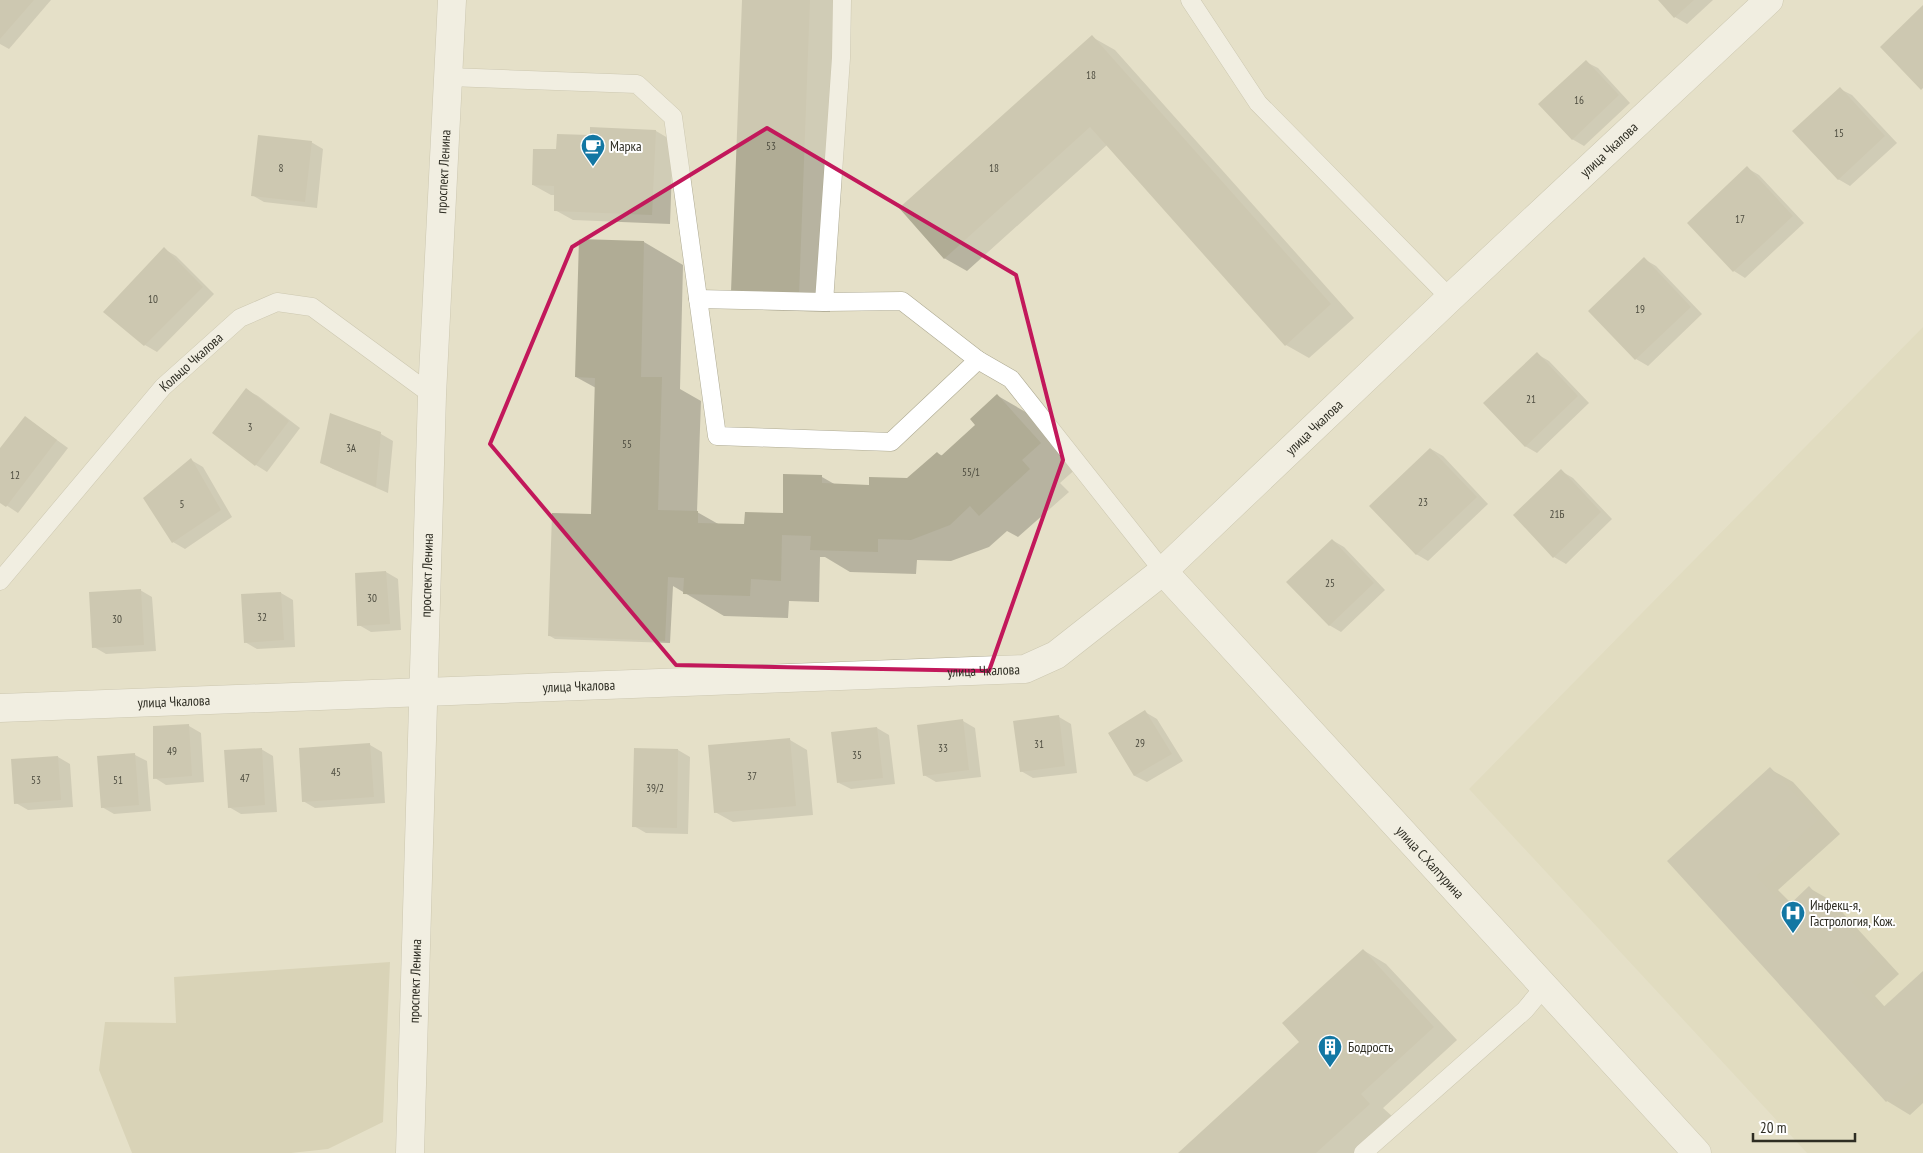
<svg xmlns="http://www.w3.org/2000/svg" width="1923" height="1153" font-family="'PT Sans Narrow',sans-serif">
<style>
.built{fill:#dbd7b7}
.green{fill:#cac4a2}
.shadow{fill:#0003}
.building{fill:#b0ac95}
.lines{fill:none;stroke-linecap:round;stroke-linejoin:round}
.service-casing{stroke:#aeaa93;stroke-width:19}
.minor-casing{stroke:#aeaa93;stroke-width:29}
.tertiary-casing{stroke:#aeaa93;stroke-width:29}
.primary-casing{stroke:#aeaa93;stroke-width:29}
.service{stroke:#fff;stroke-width:18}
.minor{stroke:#fff;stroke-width:28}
.tertiary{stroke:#fff;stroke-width:28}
.primary{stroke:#fff;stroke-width:28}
.marked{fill:none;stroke:#c2185b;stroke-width:4;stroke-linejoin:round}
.labels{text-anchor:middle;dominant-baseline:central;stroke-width:4;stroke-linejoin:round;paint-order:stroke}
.number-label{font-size:11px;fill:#4e4d40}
.poi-label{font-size:14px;fill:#2e2d23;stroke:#fff;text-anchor:start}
.street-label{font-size:14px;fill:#2e2d23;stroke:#fff}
</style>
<rect width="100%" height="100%" fill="#e5e0c8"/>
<!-- built -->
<path class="built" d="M1923,327V1153H1807L1469,789Z"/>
<!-- green -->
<path class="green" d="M390,962L383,1122L328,1149L291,1153H132L99,1070L105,1022L176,1023L174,977Z"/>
<!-- shadow -->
<path class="shadow" d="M0,0H51L9,49L0,44Z
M743,0H842L830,312L763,310L732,292Z
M1659,0H1713L1687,24L1675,17Z
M1092,37L1115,50L1354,318L1309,358L1286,345L1107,145L967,271L944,258Z
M1586,62L1598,68L1630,103L1584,146L1572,139Z
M1840,89L1852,95L1897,143L1850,186L1838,179Z
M656,131L673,141L670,224L573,220L555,210V195H551L533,185L557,151L591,137Z
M311,142L323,149L317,208L264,202L252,195Z
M1747,168L1759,175L1804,223L1745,278L1734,271Z
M580,241L644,242L683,265L680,389L701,401L697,512L720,525L745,526L784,514L822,477L836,485L870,486L908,479L937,453L943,456L977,425L998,396L1036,418L1079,466L1060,483L1069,492L1018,537L1007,531L989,547L951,561L917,560L916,574L850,572L825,557H820L819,602L789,601L788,618L724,616L673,586L670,643L555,639L550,636L592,515L596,388L576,377Z
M164,249L176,256L214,294L157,352L145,345L105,312Z
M1644,259L1656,266L1702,314L1648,366L1636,359Z
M1537,354L1549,361L1589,403L1537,453L1525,446Z
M247,390L258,396L300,428L267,472L256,465Z
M331,415L381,434L393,441L388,493L333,469L321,462Z
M25,417L68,448L18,513L0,501V450Z
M1431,449L1443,456L1488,504L1428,561L1416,554Z
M191,460L203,467L232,517L185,549L173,542Z
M1561,471L1573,478L1612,519L1566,564L1554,557Z
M1332,540L1344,547L1385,590L1341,632L1329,625Z
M386,572L398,579L401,630L371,632L359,625Z
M140,590L152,597L156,651L106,654L94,647Z
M281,593L293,600L295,647L257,649L245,642Z
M1145,712L1157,719L1183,761L1147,782L1135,776L1109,734Z
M1059,717L1071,724L1077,773L1033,778L1021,771Z
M963,721L975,728L981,777L936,782L924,775Z
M189,726L201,733L204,782L166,785L155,778Z
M877,728L889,735L895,784L851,789L839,783Z
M790,740L807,750L813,815L733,822L715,812Z
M370,745L382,752L385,803L315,808L303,801Z
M261,749L273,756L277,812L241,814L229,807Z
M678,750L690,757L688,834L646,833L634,826Z
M135,755L147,761L151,811L114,814L102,807L98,757Z
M58,757L70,764L73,807L28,810L16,803Z
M1770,769L1793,782L1840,834L1778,890L1792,904L1809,888L1832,901L1899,974L1875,996L1885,1007L1923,973V1103L1910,1115L1887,1101L1669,861Z
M1363,950L1386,964L1457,1040L1383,1108L1393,1117L1354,1153H1180L1301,1042Z"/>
<!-- building -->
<path class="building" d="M0,0H34L0,39Z
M742,0H810L799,295L731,292Z
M1658,0H1694L1674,18Z
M1923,5V88L1921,90L1880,47Z
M1092,35L1331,304L1285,346L1090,127L944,259L899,208Z
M1586,60L1619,95L1572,140L1538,104Z
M1840,87L1885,136L1838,180L1792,131Z
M590,127L656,130L652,215L554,211V186L532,185L533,149H556L557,134L590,135Z
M258,135L312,141L305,202L251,196Z
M1747,166L1793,216L1733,272L1687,223Z
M579,239L644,241L641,377H662L658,510L698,511V523L744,524L745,512L783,513V474L822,475V483L869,485V477L907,478L937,452L941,456L975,425L970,419L997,394L1041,443L1022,460L1030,469L979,516L970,506L950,525L911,540L878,539V552L810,550L811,536L782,535L781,581L751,579L750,596L683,594L684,578L668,577L665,641L548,636L552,513L591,514L595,378L575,377Z
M164,247L203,287L144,346L103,312Z
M1644,257L1691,307L1635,360L1588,311Z
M1537,352L1578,396L1525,447L1483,403Z
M246,388L289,421L255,466L212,433Z
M330,413L381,432L376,487L320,463Z
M25,416L57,440L6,507L0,503V448Z
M1430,448L1477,497L1416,555L1369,506Z
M191,458L221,510L172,543L143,498Z
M1561,469L1601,512L1553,558L1513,515Z
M1332,539L1374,583L1329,626L1286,582Z
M386,571L390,624L357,626L355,573Z
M141,589L144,645L92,648L89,592Z
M281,592L284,640L244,643L241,594Z
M1145,710L1172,754L1134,776L1108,733Z
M1059,715L1065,766L1020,772L1013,721Z
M963,719L969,770L923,776L917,725Z
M189,724L192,776L153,779V726Z
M877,727L883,778L837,783L831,732Z
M790,738L796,806L714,813L708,745Z
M370,743L374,797L302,802L299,748Z
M262,748L265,805L228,808L224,750Z
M634,748L678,749L677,828L632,827Z
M135,753L139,805L101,808L97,756Z
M58,756L61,800L14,804L11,759Z
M1770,767L1818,820L1756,876L1786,908L1809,886L1876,961L1852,982L1879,1011L1923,971V1069L1886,1102L1667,861Z
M1363,949L1434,1027L1361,1094L1370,1104L1316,1153H1178L1299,1042L1282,1023Z"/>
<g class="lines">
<defs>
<g id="service">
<path d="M842,0L841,58L824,302L902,301L978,360L1011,379L1163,571"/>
<path d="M1190,0L1258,103L1450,298"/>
<path d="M449,77L637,84L673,117L717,436L891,442L978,360"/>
<path d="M698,299L824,302"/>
<path id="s1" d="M0,581L163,387L240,318L277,302L312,307L432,395"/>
<path d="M1363,1153L1525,1010L1544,987"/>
</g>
<g id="minor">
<path id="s2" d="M1163,571L1697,1153"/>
<path id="s3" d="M425,692L1025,669L1056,655L1163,571L1450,298L1769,0"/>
</g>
<g id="tertiary">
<path id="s4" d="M0,708L425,692"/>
</g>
<g id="primary">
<path id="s5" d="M410,1153L432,395L452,0"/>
</g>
</defs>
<!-- service casing -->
<use href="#service" class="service-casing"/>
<!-- minor casing -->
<use href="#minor" class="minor-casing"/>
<!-- tertiary casing -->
<use href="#tertiary" class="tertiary-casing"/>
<!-- primary casing -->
<use href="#primary" class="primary-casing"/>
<!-- service -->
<use href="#service" class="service"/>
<!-- minor -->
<use href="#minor" class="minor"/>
<!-- tertiary -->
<use href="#tertiary" class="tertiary"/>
<!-- primary -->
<use href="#primary" class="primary"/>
</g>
<!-- marked area -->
<path d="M0 0H1923V1153H0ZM767,128L1016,275L1063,460L989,671L676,665L490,444L572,247Z" fill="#e5e0c8" fill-opacity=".55" fill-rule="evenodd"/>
<path class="marked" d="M767,128L1016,275L1063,460L989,671L676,665L490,444L572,247Z"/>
<!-- icons -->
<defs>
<symbol id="cafe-pin" viewBox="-11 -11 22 30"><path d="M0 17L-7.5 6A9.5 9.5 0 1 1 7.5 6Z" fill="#1377a3" stroke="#fff"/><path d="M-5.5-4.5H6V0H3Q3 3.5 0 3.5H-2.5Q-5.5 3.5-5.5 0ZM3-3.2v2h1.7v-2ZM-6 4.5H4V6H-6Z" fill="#fff"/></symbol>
<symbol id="hospital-pin" viewBox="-11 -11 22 30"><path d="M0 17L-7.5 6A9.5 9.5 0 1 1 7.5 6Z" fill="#1377a3" stroke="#fff"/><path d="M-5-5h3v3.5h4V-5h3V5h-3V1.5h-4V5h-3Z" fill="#fff"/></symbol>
<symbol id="building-pin" viewBox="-11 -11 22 30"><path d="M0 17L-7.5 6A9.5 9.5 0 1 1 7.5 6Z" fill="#1377a3" stroke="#fff"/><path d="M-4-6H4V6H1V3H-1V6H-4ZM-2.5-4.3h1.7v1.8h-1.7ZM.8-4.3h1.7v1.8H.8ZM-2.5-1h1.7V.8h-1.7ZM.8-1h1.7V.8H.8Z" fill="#fff"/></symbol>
</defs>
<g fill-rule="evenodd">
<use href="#cafe-pin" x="579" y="132" width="28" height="38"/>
<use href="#hospital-pin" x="1779" y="899" width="28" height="38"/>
<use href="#building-pin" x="1316" y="1033" width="28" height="38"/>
</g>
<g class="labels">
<!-- number labels -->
<g class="number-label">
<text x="1091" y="75">18</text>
<text x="1579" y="100">16</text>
<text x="1839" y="133">15</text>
<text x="771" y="146">53</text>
<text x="281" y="168">8</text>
<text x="994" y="168">18</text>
<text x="1740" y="219">17</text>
<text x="153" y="299">10</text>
<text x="1640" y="309">19</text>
<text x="1531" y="399">21</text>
<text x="250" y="427">3</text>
<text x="627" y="444">55</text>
<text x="351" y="448">3А</text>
<text x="971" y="472">55/1</text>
<text x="15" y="475">12</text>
<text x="1423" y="502">23</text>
<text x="182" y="504">5</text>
<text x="1557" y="514">21Б</text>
<text x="1330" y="583">25</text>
<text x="372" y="598">30</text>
<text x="262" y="617">32</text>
<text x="117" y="619">30</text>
<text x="1140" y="743">29</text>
<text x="1039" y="744">31</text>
<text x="943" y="748">33</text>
<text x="172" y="751">49</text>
<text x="857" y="755">35</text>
<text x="336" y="772">45</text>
<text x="752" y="776">37</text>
<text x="245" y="778">47</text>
<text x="36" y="780">53</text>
<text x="118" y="780">51</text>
<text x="655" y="788">39/2</text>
</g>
<!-- poi labels -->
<g class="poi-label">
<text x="610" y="146">Марка</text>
<text x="1810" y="905">Инфекц-я,<tspan x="1810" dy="16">Гастрология, Кож.</tspan></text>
<text x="1348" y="1047">Бодрость</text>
</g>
<!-- street labels -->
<g class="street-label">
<text stroke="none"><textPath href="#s3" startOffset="1384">улица Чкалова</textPath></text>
<text stroke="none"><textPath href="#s5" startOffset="982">проспект Ленина</textPath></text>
<text stroke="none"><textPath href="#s1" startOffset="291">Кольцо Чкалова</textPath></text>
<text stroke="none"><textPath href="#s3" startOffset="979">улица Чкалова</textPath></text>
<text stroke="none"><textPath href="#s5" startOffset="578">проспект Ленина</textPath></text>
<text stroke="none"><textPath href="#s3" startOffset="559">улица Чкалова</textPath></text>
<text stroke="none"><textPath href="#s3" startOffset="154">улица Чкалова</textPath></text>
<text stroke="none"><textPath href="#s4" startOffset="174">улица Чкалова</textPath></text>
<text stroke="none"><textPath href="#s2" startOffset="395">улица С.Халтурина</textPath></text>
<text stroke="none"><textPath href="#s5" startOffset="172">проспект Ленина</textPath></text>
</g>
</g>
<!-- scale -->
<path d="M1753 1133v8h102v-8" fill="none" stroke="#2e2d23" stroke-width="2.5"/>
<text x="1760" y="1133" font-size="15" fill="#2e2d23" stroke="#ffffff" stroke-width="4" paint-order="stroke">20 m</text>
</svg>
